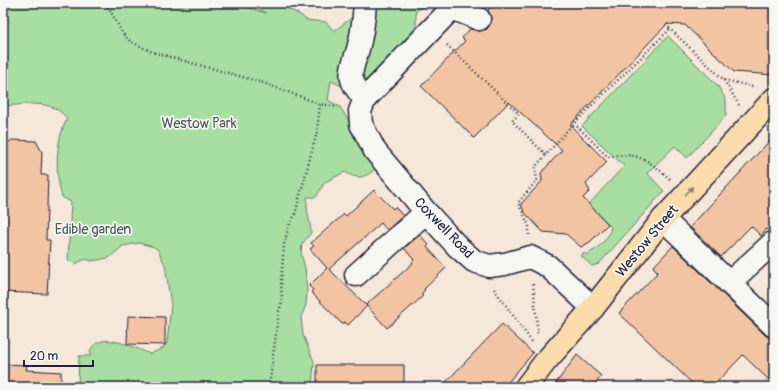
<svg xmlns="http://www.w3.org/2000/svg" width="777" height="390" font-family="Pangolin,sans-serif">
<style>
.green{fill:#a8dea1;stroke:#65806e}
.building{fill:#f3c4a3;stroke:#22223b}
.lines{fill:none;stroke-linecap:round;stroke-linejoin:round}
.minor-casing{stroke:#22223b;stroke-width:25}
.major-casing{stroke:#22223b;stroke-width:25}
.path{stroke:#22223b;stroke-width:2.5;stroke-dasharray:1 3;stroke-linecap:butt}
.minor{stroke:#f6f6f2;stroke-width:22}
.major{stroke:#fcdcac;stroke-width:22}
.oneway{fill:#8f7f74}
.labels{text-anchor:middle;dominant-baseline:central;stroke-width:3.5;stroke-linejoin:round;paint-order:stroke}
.park-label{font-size:14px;fill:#4a5a5a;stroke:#f6f6f2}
.street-label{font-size:14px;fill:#22223b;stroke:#f6f6f2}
</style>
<rect width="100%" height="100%" fill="#f5e7da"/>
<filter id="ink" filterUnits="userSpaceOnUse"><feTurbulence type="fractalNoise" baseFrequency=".025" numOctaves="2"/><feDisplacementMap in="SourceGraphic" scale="8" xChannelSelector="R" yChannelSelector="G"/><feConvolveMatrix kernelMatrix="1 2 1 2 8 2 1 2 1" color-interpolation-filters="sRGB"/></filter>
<g filter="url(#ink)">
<!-- green -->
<path class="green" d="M3,3H231L266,13L252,6L236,3H272L273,4L278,3L302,16L306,20L326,22L334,31L371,3H430L416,11V27L377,82L344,87L331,81L328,100L340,107L378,167C366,177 359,181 345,172L325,182L316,197H307C306,211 310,219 311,233L302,244L301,253L305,268L307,291L306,305L301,317L303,335L314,362L312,387H78L79,356H91L90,352C98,328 135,348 150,354L163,348L167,343L171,305L165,265L158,250L154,247L139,243L123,246L109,258L91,261L86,259L75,264L68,260L71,202L62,197C55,173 55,142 67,119C53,98 25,105 3,106Z
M668,36L718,86L726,100V116L687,158L675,146L647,173L664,191L599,264L592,266L581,256L584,253L586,255C597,249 609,240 611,227L589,204L624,166L582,126Z"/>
<!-- building -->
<path class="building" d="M494,3H774V75L734,72L685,25L667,24L570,125L607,162L586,184L590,191L583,198L608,224L590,242L581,247L566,234L543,232L524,212L521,204L542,181L541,173L562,150L509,102L474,138L421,86L465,41L462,38L470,29L480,31L487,29L491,23V18L488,10Z
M774,136V230L769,231L766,229L761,236L751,226L721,257L690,227Z
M12,140L36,141L42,152L41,175H48L46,240H50L47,294L3,292V146Z
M374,190L393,209L395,207L403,216L387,230L381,223L329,269L367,306L348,325L345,322L342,324L311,292L313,290L309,286L327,268L310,249L314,246L311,243L344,214L346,216Z
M420,235L429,245L427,247L446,268L424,289L425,290L421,294L423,296L387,328L366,305L413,263L412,262L414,260L404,248Z
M673,246L765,335L774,341V385L743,355L712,387H696L619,313L658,272L653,267Z
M128,316L165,317V345L127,344Z
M502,324L533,353L504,387H441Z
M577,355L601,376L593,387H553Z
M3,364L27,365L26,370L61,372V387H3Z
M317,365H404V387H317Z"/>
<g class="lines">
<defs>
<path id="minor" d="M479,19L452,8L365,99L360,111L361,124L375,151L426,212L458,247L474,261L489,266L505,264L530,257L548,266L593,308
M365,99C345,78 351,73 358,49C362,35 364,18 365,3
M663,219L774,326
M356,275L426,212
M729,283L774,242"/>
<path id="major" d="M526,387L545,362L593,308L663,219L774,99"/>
</defs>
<!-- minor casing -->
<use href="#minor" class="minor-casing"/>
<!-- major casing -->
<use href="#major" class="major-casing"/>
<!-- path -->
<path class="path" d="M106,3L123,34L130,41L152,52L261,82L320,104L338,107
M667,24L670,29
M447,45L519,114L512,121L546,155L571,126
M724,80L755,87
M670,179C648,160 639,151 608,157L578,127L571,126L670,29L724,80L739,105
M529,235V226L518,203L537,180L535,167L546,155
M533,284L538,335
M494,289L533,343
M269,387L279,311L282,301L281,282L284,245L288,228L295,214L317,132L320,104"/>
<!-- minor -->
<use href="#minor" class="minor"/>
<!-- major -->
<use href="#major" class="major"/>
</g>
<!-- one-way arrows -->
<defs><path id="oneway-solid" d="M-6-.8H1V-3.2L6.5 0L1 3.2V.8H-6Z"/></defs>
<use class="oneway" href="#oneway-solid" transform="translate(689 191) rotate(-47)"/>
</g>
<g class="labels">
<!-- park labels -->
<g class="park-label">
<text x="199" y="123">Westow Park</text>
<text x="93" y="229">Edible garden</text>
</g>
<!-- street labels -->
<g class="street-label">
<text transform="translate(444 228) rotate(46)">Coxwell Road</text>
<text transform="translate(647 241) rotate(-50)">Westow Street</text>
</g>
</g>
<!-- margin -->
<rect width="777" height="390" fill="none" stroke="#f6f6f2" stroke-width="16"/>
<rect x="8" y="8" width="761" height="374" fill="none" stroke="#22223b" stroke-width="1.5" filter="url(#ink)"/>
<!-- scale -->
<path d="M24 360v6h69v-6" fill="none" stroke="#22223b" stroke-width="2"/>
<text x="30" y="360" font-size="12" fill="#22223b" stroke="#f6f6f2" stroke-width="3" paint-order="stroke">20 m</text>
</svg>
